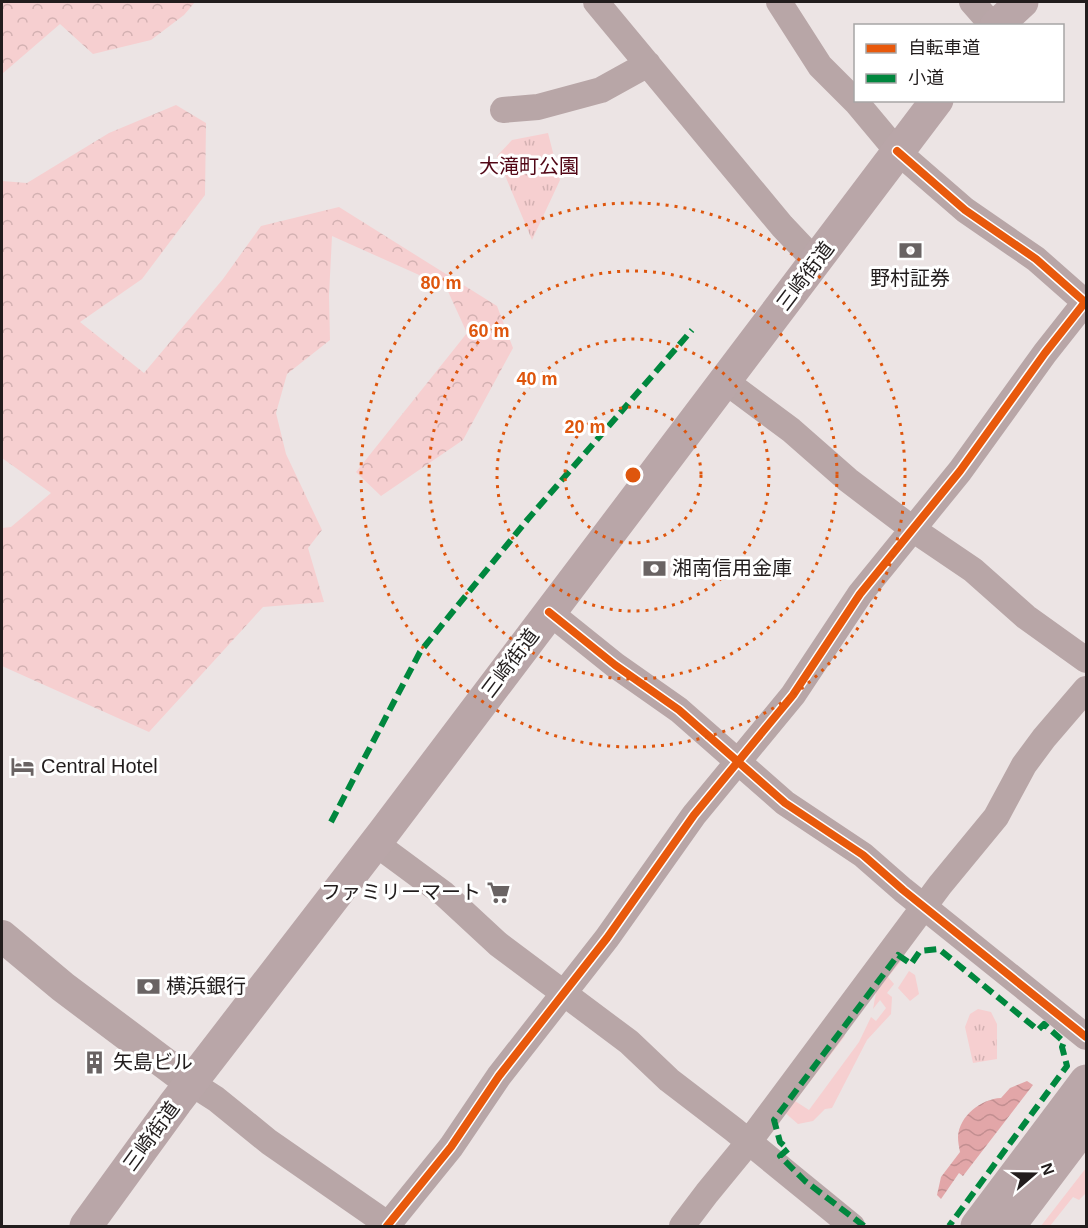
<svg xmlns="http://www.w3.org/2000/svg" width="1088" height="1228" font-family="Helvetica,'Noto Sans JP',sans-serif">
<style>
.forest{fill:url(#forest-crowns)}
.park{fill:url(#park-tufts)}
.garden{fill:#f6cfd0}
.water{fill:url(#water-waves)}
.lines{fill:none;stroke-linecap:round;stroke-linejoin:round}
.minor{stroke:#b8a6a7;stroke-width:26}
.tertiary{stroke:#b8a6a7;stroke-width:32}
.primary{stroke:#b9a6a8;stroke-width:33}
.trunk{stroke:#baa7a9;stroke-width:33}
.quiet{stroke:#00873e;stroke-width:6;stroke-dasharray:12 6;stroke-linecap:butt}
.cycleway-casing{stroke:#fff;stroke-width:11}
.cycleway{stroke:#e8590c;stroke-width:8}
.ring{fill:none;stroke:#de560d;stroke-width:3;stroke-dasharray:3 6}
.labels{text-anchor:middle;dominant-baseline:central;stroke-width:6;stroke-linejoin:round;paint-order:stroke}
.park-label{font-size:20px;fill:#520716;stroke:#fff}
.street-label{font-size:20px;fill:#221d1d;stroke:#fff}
.poi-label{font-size:20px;fill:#221d1d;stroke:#fff;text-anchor:start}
.centre{fill:#de560d;stroke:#fff;stroke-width:3}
.ring-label{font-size:18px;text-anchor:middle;font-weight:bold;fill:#de560d;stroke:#fff;stroke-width:6;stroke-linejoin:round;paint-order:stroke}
</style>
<defs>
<pattern id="forest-crowns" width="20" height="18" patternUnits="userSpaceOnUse" patternTransform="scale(1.5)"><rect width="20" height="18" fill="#f6cfd0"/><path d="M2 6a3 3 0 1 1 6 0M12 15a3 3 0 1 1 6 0" fill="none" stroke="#d3b1b2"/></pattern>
<pattern id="park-tufts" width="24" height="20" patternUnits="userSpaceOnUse" patternTransform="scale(1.5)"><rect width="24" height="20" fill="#f6cfd0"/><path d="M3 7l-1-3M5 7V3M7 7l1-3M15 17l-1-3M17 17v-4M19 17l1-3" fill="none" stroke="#d3b1b2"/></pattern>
<pattern id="water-waves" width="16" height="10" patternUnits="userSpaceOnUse" patternTransform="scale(1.5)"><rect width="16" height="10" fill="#e2a6a8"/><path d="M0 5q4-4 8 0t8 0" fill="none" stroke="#c28e90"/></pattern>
</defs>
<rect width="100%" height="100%" fill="#ece4e4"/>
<!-- forest -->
<path class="forest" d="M2,2H195L184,15L151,40L93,54L60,24L2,74Z
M176,105L206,123L205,195L142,279L80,322L144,373L223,279L261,226L339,207L497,306L513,348L463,440L381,496L356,472L467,333L446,287L332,236L329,296L330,340L287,374L276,413L286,454L322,530L308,548L324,602L263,607L149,732L2,666V528L11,527L51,493L2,458V181L27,183L109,133Z"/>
<!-- park -->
<path class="park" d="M548,133L560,180L532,240L497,156L512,140Z
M978,1009L991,1012L997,1024V1059L973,1063L965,1027L970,1014Z"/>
<!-- garden -->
<path class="garden" d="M898,957L902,960L888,977L894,984L887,993L892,997L891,1014L867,1040L832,1108L825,1109L813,1121L798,1124L783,1111L842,1032L845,1036L795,1101L809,1110L859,1042L871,1017L876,1021L886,1008L880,1000L873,1009L877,987Z
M909,971L915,975L919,994L910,1001L898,988Z
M1086,1168V1193L1079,1200L1073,1197L1050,1226H1041Z"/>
<!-- water -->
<path class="water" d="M1027,1081L1033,1085L963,1176L959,1173L941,1199L937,1195L941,1177L960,1152C959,1147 958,1142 958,1137C959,1116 981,1099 1001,1098L1010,1088Z"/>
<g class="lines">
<!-- minor -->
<path class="minor" d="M596,2L782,226L816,262
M779,2L820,66L856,102L897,151L965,210L1036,259L1086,303
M972,2L993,26
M503,110L538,107L601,90L648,64
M725,381L791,430L848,480L914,530L973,570L1026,617L1086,660
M549,612L615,665L679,710L785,803L863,855L903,890L1086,1037
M375,843L444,894L498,944L629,1042L669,1080L733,1129L852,1226
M191,1083L216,1099L269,1142L390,1226
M387,1226L451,1147L499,1076L607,938L694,815L793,695L860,594L960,471L1045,353L1086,301
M682,1226L707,1193L748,1143L940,885L996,817L1024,765L1044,738L1086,689"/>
<!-- tertiary -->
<path class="tertiary" d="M2,936L63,987L191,1083"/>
<!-- primary -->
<path class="primary" d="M996,26L1022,2
M86,1226L176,1102L384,832L937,100"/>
<!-- trunk -->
<path class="trunk" d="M977,1226L1086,1081
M1009,1226L1086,1124"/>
<!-- quiet -->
<path class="quiet" d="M331,822L420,652L528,519L692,330
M864,1226L805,1181L780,1156L788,1149L780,1142L774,1120L898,955L911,964L920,951L939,949L1038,1030L1044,1024L1064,1042L1062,1047L1067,1066L949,1226"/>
<defs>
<path id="cycleway" d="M897,151L965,210L1036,259L1086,303
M549,612L615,665L679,710L785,803L863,855L903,890L1086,1037
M387,1226L451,1147L499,1076L607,938L694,815L793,695L860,594L960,471L1045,353L1086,301"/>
</defs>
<!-- cycleway casing -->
<use href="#cycleway" class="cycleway-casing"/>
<!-- cycleway -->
<use href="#cycleway" class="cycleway"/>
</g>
<!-- distance rings -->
<g class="ring">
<circle cx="633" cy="475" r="68"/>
<circle cx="633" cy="475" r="136"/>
<circle cx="633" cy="475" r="204"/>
<circle cx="633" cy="475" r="272"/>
</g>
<!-- icons -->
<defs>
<symbol id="bank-bare" viewBox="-9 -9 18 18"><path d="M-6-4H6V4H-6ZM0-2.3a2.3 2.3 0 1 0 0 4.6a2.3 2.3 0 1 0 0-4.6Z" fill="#696363" stroke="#fff" stroke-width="2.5" paint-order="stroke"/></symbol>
<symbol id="hotel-bare" viewBox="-9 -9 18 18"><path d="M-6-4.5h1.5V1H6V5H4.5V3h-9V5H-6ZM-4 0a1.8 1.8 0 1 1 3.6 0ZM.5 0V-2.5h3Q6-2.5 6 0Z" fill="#696363" stroke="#fff" stroke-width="2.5" paint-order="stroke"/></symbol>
<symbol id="supermarket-bare" viewBox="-9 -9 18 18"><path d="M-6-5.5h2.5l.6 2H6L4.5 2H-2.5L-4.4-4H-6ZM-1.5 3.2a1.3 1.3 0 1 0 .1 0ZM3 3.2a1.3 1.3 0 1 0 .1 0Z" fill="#696363" stroke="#fff" stroke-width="2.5" paint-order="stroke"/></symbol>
<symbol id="building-bare" viewBox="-9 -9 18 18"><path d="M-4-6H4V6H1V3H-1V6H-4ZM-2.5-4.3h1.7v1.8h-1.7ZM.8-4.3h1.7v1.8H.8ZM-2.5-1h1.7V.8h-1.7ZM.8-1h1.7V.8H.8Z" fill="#696363" stroke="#fff" stroke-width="2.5" paint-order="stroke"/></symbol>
</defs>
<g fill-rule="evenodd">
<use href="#bank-bare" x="894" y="234" width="33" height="33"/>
<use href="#bank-bare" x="638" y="552" width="33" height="33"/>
<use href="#hotel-bare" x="6" y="750" width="33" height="33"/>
<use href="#supermarket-bare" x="482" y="876" width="33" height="33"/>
<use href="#bank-bare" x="132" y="970" width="33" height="33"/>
<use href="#building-bare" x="78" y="1046" width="33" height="33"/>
</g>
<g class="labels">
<!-- park labels -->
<g class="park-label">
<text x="529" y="166">大滝町公園</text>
</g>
<!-- street labels -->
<g class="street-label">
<text transform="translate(805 276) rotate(-53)">三崎街道</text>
<text transform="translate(510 663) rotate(-53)">三崎街道</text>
<text transform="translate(151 1136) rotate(-54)">三崎街道</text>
</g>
<!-- poi labels -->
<g class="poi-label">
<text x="910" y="278" text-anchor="middle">野村証券</text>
<text x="672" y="568">湘南信用金庫</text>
<text x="41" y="766">Central Hotel</text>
<text x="481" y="892" text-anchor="end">ファミリーマート</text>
<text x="166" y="986">横浜銀行</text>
<text x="113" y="1062">矢島ビル</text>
</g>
</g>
<circle cx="633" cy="475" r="9" class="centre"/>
<g class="ring-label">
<text x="441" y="289">80 m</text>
<text x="489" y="337">60 m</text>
<text x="537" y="385">40 m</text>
<text x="585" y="433">20 m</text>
</g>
<!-- border -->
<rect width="1088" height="1228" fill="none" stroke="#221d1d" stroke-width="6"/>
<!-- legend -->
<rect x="854" y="24" width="210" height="78" fill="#ffffff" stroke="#a7a5a5" stroke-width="1.5"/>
<rect x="866" y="44" width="30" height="9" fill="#e8590c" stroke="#a7a5a5" stroke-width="1.5"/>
<text x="908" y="54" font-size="18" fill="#221d1d">自転車道</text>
<rect x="866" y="74" width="30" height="9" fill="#00873e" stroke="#a7a5a5" stroke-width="1.5"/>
<text x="908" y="84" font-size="18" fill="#221d1d">小道</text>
<!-- north arrow -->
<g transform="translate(1034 1174) rotate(70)" stroke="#ffffff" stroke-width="4.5" paint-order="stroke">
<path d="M0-4.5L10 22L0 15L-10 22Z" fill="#221d1d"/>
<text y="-9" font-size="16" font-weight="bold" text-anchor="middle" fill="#221d1d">N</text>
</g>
</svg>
